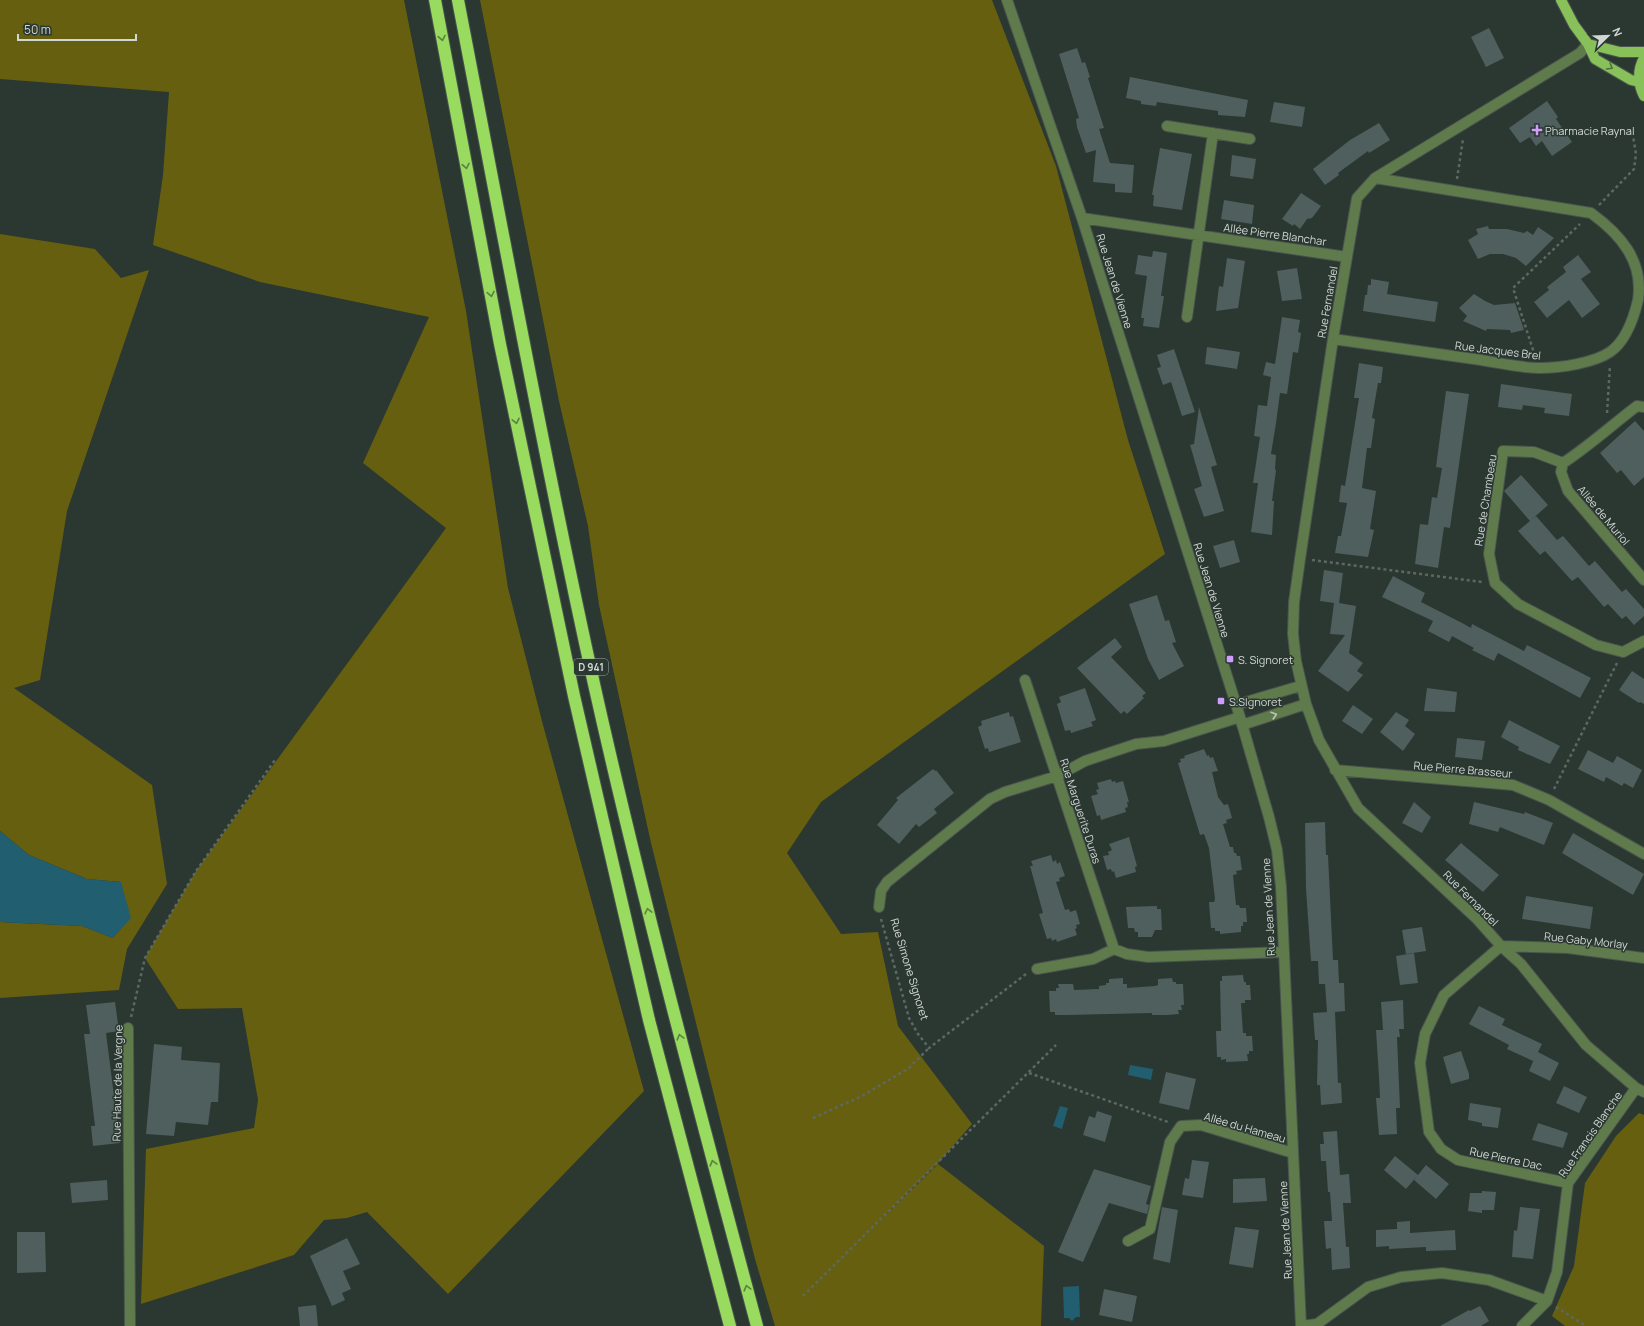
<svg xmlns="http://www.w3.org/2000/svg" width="1644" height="1326" font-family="Manrope,sans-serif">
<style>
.green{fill:#665f10}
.water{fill:#215e6f}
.building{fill:#4f5f5e}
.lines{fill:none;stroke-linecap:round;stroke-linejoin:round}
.minor-casing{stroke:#49544e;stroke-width:12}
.major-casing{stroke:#49544e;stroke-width:12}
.highway-casing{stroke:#49544e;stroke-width:14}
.path{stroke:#5d6862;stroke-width:2.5;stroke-dasharray:3 3;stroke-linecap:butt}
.minor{stroke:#5f7b4b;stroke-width:10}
.major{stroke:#88c059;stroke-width:10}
.highway{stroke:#98db5e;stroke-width:12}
.oneway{stroke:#5c8145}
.oneway2{stroke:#506e41}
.oneway3{stroke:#b9c5b8}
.poi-dot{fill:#d09dfe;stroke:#2b3731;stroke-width:1.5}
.labels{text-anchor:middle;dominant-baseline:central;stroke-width:3;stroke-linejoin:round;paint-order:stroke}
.shield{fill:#2b3731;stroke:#9ea8a2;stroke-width:1}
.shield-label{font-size:10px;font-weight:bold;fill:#d0d8d3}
.poi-label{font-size:11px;fill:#d0d8d3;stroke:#2b3731;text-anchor:start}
.street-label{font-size:11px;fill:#d0d8d3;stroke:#2b3731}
</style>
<rect width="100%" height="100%" fill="#2b3731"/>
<!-- green -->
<path class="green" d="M0,0H404L466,311L508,588L543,725L644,1091L448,1294L367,1212L347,1218L324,1220L294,1255L141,1304L146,1149L254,1128L258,1100L242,1008L178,1009L145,958L196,871L446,528L363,463L429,317L260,282L153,245L163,175L169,92L0,79Z
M480,0H992L1056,166L1128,440L1165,554L821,802L787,853L841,934L878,932L898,1026L972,1124L939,1162L873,1227L938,1164L1044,1246L1041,1326H775L755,1259L651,843L599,605L588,526L559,401Z
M0,234L95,249L121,278L149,270L67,511L40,680L14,688L152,785L167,884L127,949L119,990L0,998V922L82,926L113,938L121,882L87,879L29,855L0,831Z
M1639,1113L1644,1115V1326H1565L1552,1316L1574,1266L1585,1183L1616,1136Z"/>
<!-- water -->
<path class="water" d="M0,831L29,855L87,879L121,882L131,918L113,938L82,926L0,922Z
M1130,1065L1153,1069L1151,1080L1128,1075Z
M1060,1106L1068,1108L1062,1129L1053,1126Z
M1079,1286L1080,1317H1076L1072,1321L1069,1318H1064L1063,1287Z"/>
<!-- building -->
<path class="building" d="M1489,28L1504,58L1486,67L1471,37Z
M1077,48L1082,63L1085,62L1090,77L1088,78L1104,128L1099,129L1110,163L1134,165L1132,193L1115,192V184L1093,182L1096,150L1086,153L1077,127L1076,119L1079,118L1059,54Z
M1130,77L1248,100L1245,117L1218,115V111L1157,102L1156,106L1141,104V101L1126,98Z
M1547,101L1558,117L1556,119L1572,142L1552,156L1542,141L1536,146L1530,137L1520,143L1509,128Z
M1274,102L1305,107L1302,127L1270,122Z
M1379,123L1390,140L1369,153L1368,151L1338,173L1339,175L1325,185L1313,169L1350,140Z
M1160,148L1192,154L1182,210L1153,206L1154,195H1152Z
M1232,155L1256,159L1253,179L1230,176Z
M1301,193L1321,206L1312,218L1307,219L1300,229L1294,224L1293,226L1282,219Z
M1224,200L1254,205L1252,224L1221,219Z
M1488,226L1489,229H1507L1524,233L1527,231L1533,235L1538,227L1554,238L1526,266L1516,258L1503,254H1490L1478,259L1468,240L1478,234L1476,229Z
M1153,251L1167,253L1161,296H1164L1159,328L1143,326L1144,318H1141L1147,276L1135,274L1138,255L1152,257Z
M1578,255L1591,272L1581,279L1600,304L1582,318L1569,300L1547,318L1534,302L1549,290L1547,287L1566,272L1563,267Z
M1227,258L1245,261L1238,308L1216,311L1219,286L1223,287Z
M1297,268L1302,299L1282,301L1277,271Z
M1371,279L1389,282L1387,294L1438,302L1435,322L1363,311L1365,295H1367L1368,285H1371Z
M1474,294L1485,301L1494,305L1515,303L1524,330L1511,333L1510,330L1487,329L1486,331L1463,321L1467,316L1459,308Z
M1282,317L1300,320L1298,332L1301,333L1298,353L1293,352L1287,394L1280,393L1276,423L1271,454L1276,455L1275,469L1276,470L1272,501H1274L1272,535L1251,532L1258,483H1253L1260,437L1254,436L1258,405L1267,406L1271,377L1263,375L1266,362L1275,364Z
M1207,347L1240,352L1237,369L1205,364Z
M1174,349L1195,412L1182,416L1171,382L1163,385L1157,368L1161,367L1157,355Z
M1359,363L1383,367L1381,383H1378L1372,418L1375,419L1371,448H1367L1362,488L1376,491L1370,529L1374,530L1368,557L1335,553L1338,536H1341L1347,503L1339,502L1341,485L1345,486L1359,398H1354Z
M1501,384L1572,394L1569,416L1544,413L1545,408L1523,405L1522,410L1498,407Z
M1446,391L1469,394L1450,528L1444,527L1438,568L1415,564L1420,524L1428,525L1432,497L1437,498L1442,468L1436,467Z
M1199,407L1217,465L1211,467L1224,511L1204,517L1194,489L1202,486L1190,445L1194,444Z
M1635,421L1644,431V477L1634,486L1621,470L1617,473L1600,453Z
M1521,475L1548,505L1530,521L1504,491Z
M1536,516L1557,540L1563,536L1589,566L1595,561L1622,592L1626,589L1644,609V616L1634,625L1626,616L1622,619L1608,604L1604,607L1578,577L1572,581L1545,551L1540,555L1518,531Z
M1234,540L1240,562L1220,568L1213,546Z
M1324,570L1343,573L1339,603L1356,606L1349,653L1363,663L1357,671L1363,675L1348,692L1318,671L1345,635L1330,634L1334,603L1320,601Z
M1393,576L1425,593L1421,602L1464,624L1471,628L1472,624L1524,651L1527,645L1591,678L1580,698L1498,653L1494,661L1472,650L1474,648L1452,636L1449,642L1428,631L1433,621L1382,597Z
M1157,595L1165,621L1169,620L1176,642L1172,643L1184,666L1159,680L1148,659L1129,604Z
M1115,638L1122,647L1111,657L1146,693L1142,696L1144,698L1127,714L1124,711L1121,714L1077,668Z
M1632,671L1644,679V704L1640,702L1639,703L1619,690Z
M1085,688L1096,720L1091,722L1093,726L1071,733L1070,730L1065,731L1057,704L1061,702L1059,697Z
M1427,688L1457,692L1455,712L1424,711Z
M1353,705L1373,719L1362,734L1342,721Z
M1009,712L1010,717L1013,716L1021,742L989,752L988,748L985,749L978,727L982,725L981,721Z
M1396,712L1409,720L1405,726L1415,734L1403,751L1380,732Z
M1509,720L1560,746L1550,764L1518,750L1519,747L1501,737Z
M1457,738L1485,741L1482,760L1455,757Z
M1204,749L1207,756L1209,755L1210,758L1213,757L1218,771L1212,772L1218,797L1224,805L1228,804L1232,818L1226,820L1227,823L1223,824L1230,847H1233L1234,853H1236L1237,856H1240L1242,870L1236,871L1237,874L1233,875L1236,905H1239L1240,908H1246L1247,922H1243V926H1241V932L1220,934V931H1215V928H1211L1209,902H1214L1215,899L1209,848L1204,834L1200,835L1178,763L1181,762L1180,759L1185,758L1184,756Z
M1588,750L1613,763L1617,756L1642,770L1633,788L1624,783L1622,786L1606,777L1604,782L1578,769Z
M933,769L935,771L936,770L954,793L934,809L937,813L919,827L916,824L899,844L877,825L898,800L896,798Z
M1111,779L1112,782L1115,781L1116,783L1123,781L1129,802H1127L1128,807L1125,808L1126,812L1101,820L1100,815L1097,816L1091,796L1098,794L1096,790L1099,789L1097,783Z
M1414,802L1431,817L1422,833L1402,823Z
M1474,802L1524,814L1525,812L1553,823L1544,845L1500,827L1498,832L1469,824Z
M1325,822L1326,855H1328L1333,960H1338L1339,983H1344L1345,1011L1335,1012L1338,1083H1341L1342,1103L1321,1105L1320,1085H1317L1318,1040H1315L1313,1013L1327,1012L1325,984H1319L1318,961H1311L1306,889L1305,823Z
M1573,833L1644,874L1633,895L1562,853Z
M1129,837L1137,866L1135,867L1136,872L1116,878L1114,871L1112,872L1111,869L1107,870L1103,856L1109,855L1108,852L1112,850L1109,844Z
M1461,843L1499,875L1483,892L1445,860Z
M1051,855L1053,862L1056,860L1057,864L1060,862L1065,876L1059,878L1060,881L1056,882L1065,910L1069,909L1070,912L1076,910L1080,924L1076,925L1077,928L1075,929L1077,935L1057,942L1056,939L1052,941L1051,938L1047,939L1039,914L1043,913L1030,866H1033L1031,861Z
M1526,896L1593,907L1590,929L1522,919Z
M1157,906V909H1161L1162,930H1155L1152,937H1138V932H1135L1134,928H1128L1126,907Z
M1422,927L1426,951L1406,954L1402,930Z
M1414,953L1418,983L1400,985L1396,956Z
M1243,975L1244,982H1246V985H1250L1251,1000H1245V1003H1241L1243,1033H1246V1036H1252L1253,1051H1249V1054H1247L1248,1061L1226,1062V1059L1221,1060V1057H1217L1216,1031H1221V1028L1220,981H1222V976Z
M1123,978V984H1127V988L1155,986L1158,985V979L1172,978L1173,982H1176V984H1183L1184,1005H1181L1182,1010H1178L1179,1014L1167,1015H1152V1013L1067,1015H1055V1012H1050L1049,991H1056V988H1059L1058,984H1073L1074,990L1099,989V986L1106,985V983H1109V979Z
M1403,1000L1404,1029H1399L1400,1037H1397L1400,1108H1396L1397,1134L1379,1135L1376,1098H1380L1379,1077L1376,1030H1383L1381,1002Z
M115,1002L119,1031L106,1033L120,1143L93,1146L91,1126H95L84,1034H90L86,1005Z
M1479,1006L1505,1019L1502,1025L1542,1044L1538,1052L1559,1063L1550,1081L1529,1071L1534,1059L1533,1061L1507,1049L1509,1045L1469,1024Z
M154,1044L182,1047L181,1060L220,1063L218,1102H211L208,1125L176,1122L174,1136L146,1134Z
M1461,1051L1469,1074V1079L1451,1084L1443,1057Z
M1166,1072L1196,1079L1189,1110L1159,1103Z
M1564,1086L1587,1097L1579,1113L1556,1103Z
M1470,1103L1501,1108L1498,1128L1482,1126V1123L1468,1120Z
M1097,1111L1112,1116L1105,1142L1083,1135L1089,1116L1095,1118Z
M1538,1123L1568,1133L1563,1148L1532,1140Z
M1337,1131L1340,1175L1349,1174L1351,1203H1343L1346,1247H1349L1350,1268L1332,1270L1331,1248L1326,1249L1324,1221H1332L1330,1192H1328L1326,1161H1321L1320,1144H1324L1323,1132Z
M1395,1156L1418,1175L1406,1189L1384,1170Z
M1192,1160L1209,1162L1203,1198L1182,1195L1185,1178L1189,1179Z
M1426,1165L1449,1184L1436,1199L1414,1180Z
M1094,1169L1151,1186L1146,1204L1149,1205L1147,1214L1109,1203L1083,1262L1058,1252Z
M1265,1178L1267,1201L1233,1203V1179Z
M107,1180L108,1200L72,1203L70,1183Z
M1482,1191L1496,1192L1494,1210H1482V1213L1468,1211L1470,1193H1482Z
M1162,1207L1178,1210L1170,1263L1153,1259Z
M1520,1207L1540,1209L1533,1259L1512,1257L1514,1230L1517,1231Z
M1410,1221V1233L1455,1230L1456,1250L1426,1251V1247L1389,1249V1246L1376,1247V1230L1397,1229V1222Z
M1235,1227L1259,1230L1253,1268L1229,1264Z
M17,1232H45L46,1272L17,1273Z
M347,1238L360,1264L343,1271L351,1289L342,1293L345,1300L332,1306L310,1256Z
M1104,1289L1137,1296L1132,1322L1099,1315Z
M316,1305L318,1326H300L298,1307Z
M1480,1306L1489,1321L1481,1326H1440L1469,1310L1470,1311Z"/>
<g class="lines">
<defs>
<path id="minor" d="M1007,0L1082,218L1240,717L1269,817L1277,850L1281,887L1301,1326
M1588,44L1580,53L1375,178L1357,198L1333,339L1300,559L1294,602L1293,634L1296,661L1306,704L1319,740L1358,808L1476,918L1501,946L1521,964L1586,1045L1636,1088L1644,1092
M1167,126L1250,139
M1082,218L1347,257
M1187,317L1213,133
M1333,339C1380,346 1427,352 1474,359C1495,362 1519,368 1540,368C1560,368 1594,363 1610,352C1626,341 1634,317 1638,300C1644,261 1620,234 1591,213L1375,178
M1644,407L1637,406C1612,425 1589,446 1563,463L1561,472L1568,491L1644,580
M1563,463L1534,452L1503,451L1489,554L1495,583L1518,604L1596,645L1623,652L1644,641
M1025,680L1114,949
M1236,705L1300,686
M1242,725L1306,704
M1335,770L1513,785L1549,800L1644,854
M879,907L881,891L887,882L990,799L1005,792L1057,776L1085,761L1136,744L1164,741L1240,717
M1037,969L1093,959L1114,949L1127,954L1148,957L1283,952
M128,1028L130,1326
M1568,1183L1458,1160L1441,1149L1429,1132L1420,1063L1425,1034L1444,995L1501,946L1568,948L1644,958
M1128,1241L1150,1229L1170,1142L1181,1126L1201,1125L1293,1153
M1302,1326L1317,1324L1368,1287L1401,1277L1442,1273L1489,1280L1547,1301
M1522,1326L1547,1301L1557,1272L1568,1183L1636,1088"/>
<path id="major" d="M1561,0L1574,25L1588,44L1595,59L1631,80L1639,82
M1588,44L1620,52H1644
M1644,58C1637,70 1638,85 1644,96"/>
<path id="highway" d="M435,0L500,344L574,696L649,1020L730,1326
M458,0C502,228 544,457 594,684C642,899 700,1113 757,1326"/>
</defs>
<!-- minor casing -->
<use href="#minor" class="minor-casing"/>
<!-- major casing -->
<use href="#major" class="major-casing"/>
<!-- highway casing -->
<use href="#highway" class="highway-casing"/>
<!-- path -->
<path class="path" d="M1457,179L1463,139
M1599,205L1634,169L1636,154L1633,136
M1535,356L1513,288L1580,224
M1607,413L1610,366
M1312,560L1482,582
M1554,789L1617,663
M881,919L909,1018L918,1034L929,1048L1026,974
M131,1017L145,958L196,871L275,760
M1029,1073L1168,1122
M813,1118L862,1096L909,1068L929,1048
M803,1296L1056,1045
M1556,1307L1586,1326"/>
<!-- minor -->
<use href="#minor" class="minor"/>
<!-- major -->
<use href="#major" class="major"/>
<!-- highway -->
<use href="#highway" class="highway"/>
</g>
<!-- one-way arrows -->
<defs><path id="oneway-chevron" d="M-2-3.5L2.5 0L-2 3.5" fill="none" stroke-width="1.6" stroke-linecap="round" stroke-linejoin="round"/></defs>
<g class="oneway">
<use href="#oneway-chevron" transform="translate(442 38) rotate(79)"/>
<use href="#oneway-chevron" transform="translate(466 166) rotate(79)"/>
<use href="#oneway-chevron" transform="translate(491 294) rotate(79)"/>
<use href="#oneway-chevron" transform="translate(516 421) rotate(78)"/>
<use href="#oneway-chevron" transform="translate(648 911) rotate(-104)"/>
<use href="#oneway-chevron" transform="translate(680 1037) rotate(-105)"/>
<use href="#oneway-chevron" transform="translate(713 1163) rotate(-105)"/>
<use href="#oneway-chevron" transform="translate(747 1288) rotate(-105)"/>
</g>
<use class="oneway2" href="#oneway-chevron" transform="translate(1610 67) rotate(31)"/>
<use class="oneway3" href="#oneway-chevron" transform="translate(1274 715) rotate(-18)"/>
<!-- markers -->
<g class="poi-dot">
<path d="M1535 124h4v4h4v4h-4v4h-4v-4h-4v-4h4z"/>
<rect x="1226" y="655" width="8" height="8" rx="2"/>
<rect x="1217" y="697" width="8" height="8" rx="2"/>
</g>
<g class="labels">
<!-- shield labels -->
<rect class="shield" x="574" y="659" width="34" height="16" rx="3"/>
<g class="shield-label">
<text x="591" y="667">D 941</text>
</g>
<!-- poi labels -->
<g class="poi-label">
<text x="1545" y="130">Pharmacie Raynal</text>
<text x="1238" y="659">S. Signoret</text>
<text x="1229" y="701">S.SIgnoret</text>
</g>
<!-- street labels -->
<g class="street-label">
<text transform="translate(1275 234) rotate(8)">Allée Pierre Blanchar</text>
<text transform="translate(1115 281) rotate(73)">Rue Jean de Vienne</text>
<text transform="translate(1327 302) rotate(-80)">Rue Fernandel</text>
<text transform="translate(1498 350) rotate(7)">Rue Jacques Brel</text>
<text transform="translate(1485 500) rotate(-81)">Rue de Chambeau</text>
<text transform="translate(1604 515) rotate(50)">Allée de Muriol</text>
<text transform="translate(1212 590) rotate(73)">Rue Jean de Vienne</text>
<text transform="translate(1463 769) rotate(5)">Rue Pierre Brasseur</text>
<text transform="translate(1081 811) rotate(72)">Rue Marguerite Duras</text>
<text transform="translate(1471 898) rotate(45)">Rue Fernandel</text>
<text transform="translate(1268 907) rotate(-93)">Rue Jean de Vienne</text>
<text transform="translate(1586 940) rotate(6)">Rue Gaby Morlay</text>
<text transform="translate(910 969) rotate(73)">Rue Simone Signoret</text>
<text transform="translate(117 1083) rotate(-89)">Rue Haute de la Vergne</text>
<text transform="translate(1245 1127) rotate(16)">Allée du Hameau</text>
<text transform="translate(1590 1134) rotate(-55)">Rue Francis Blanche</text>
<text transform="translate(1506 1158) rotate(12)">Rue Pierre Dac</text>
<text transform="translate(1285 1230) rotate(-93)">Rue Jean de Vienne</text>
</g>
</g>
<!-- north arrow -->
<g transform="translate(1608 36) rotate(67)" stroke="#2b3731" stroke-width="3" paint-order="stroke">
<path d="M0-3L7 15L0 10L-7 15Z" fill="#d0d8d3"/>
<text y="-6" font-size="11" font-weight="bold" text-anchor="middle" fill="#d0d8d3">N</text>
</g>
<!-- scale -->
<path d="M18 34v6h118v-6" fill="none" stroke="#d0d8d3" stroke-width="2"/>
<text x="24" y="34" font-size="12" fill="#d0d8d3" stroke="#2b3731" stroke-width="3" paint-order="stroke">50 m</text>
</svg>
